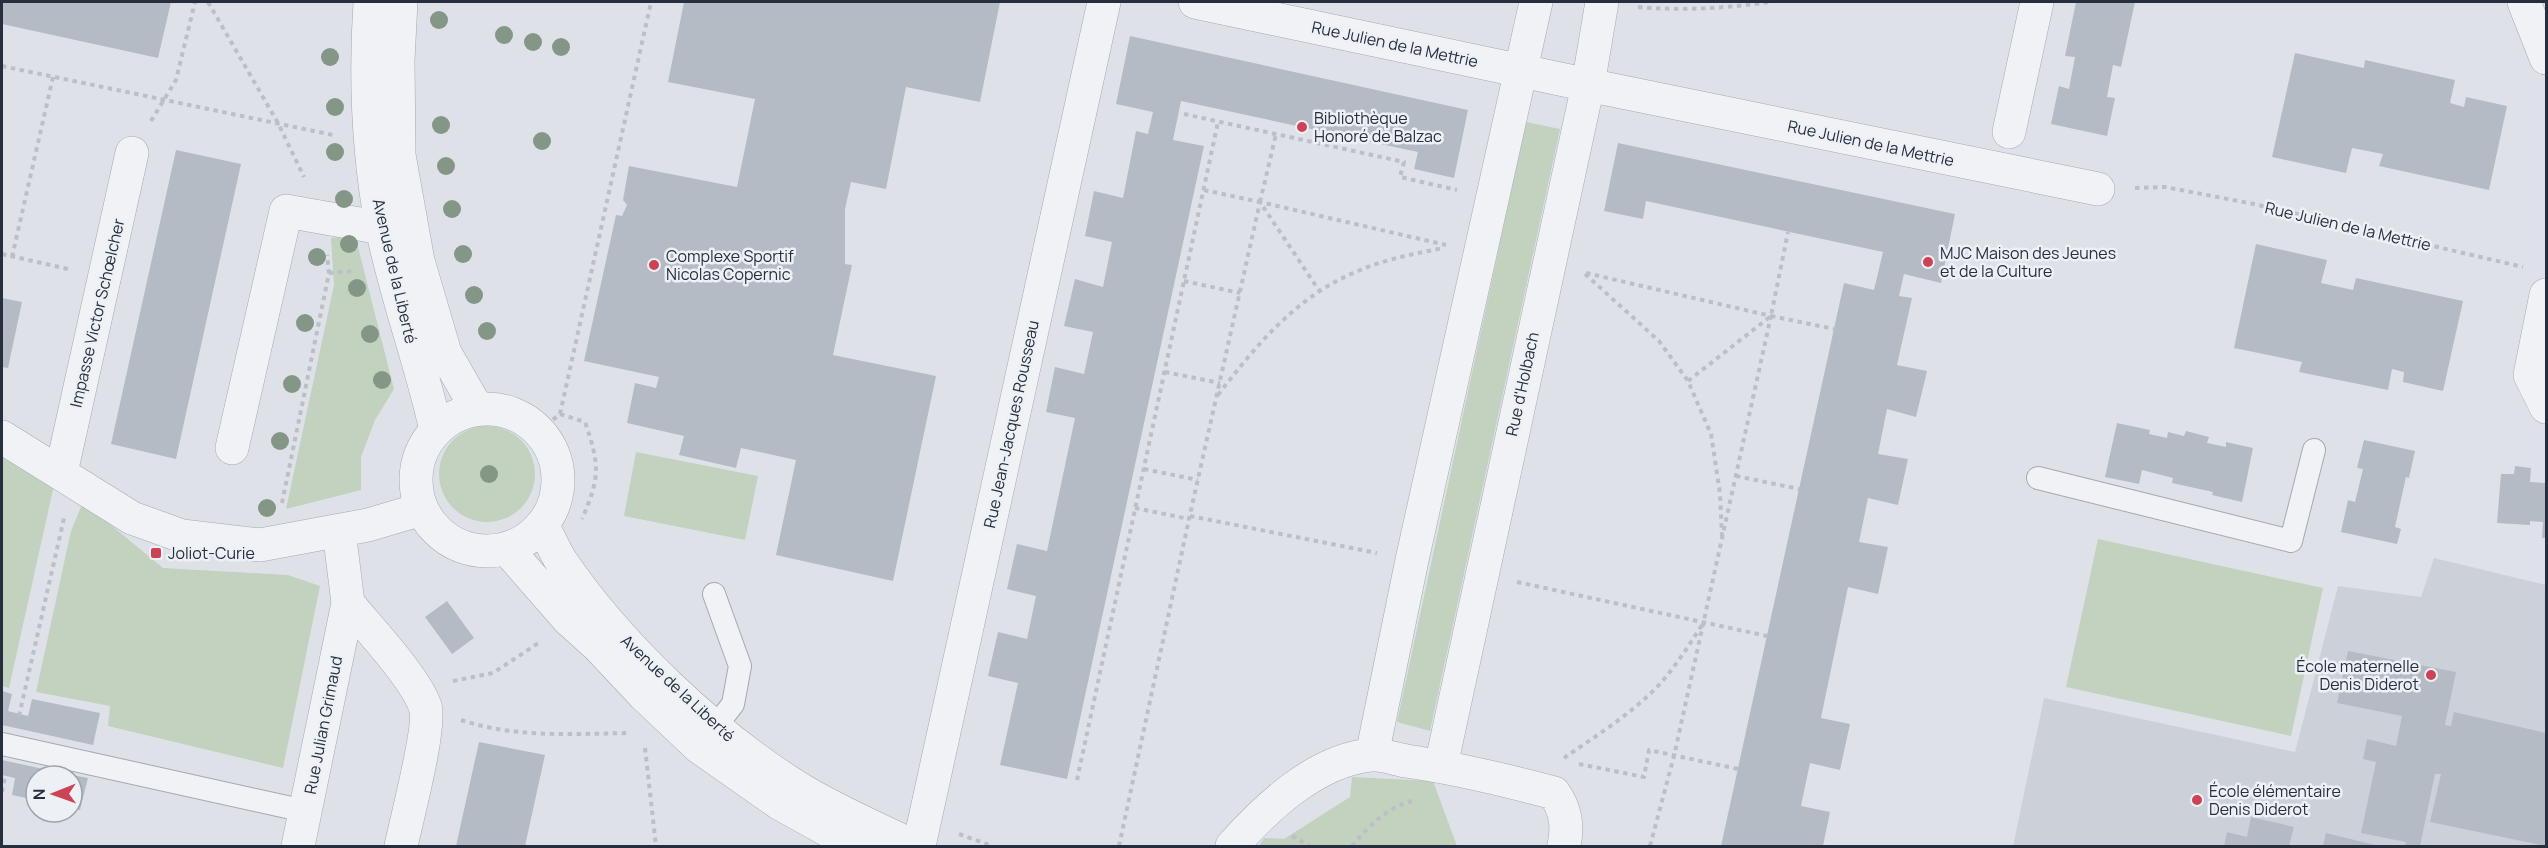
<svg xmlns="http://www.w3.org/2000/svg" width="2548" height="848" font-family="Manrope,sans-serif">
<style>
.built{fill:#ccd1d9}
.green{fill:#c3d1bf}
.building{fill:#b5bbc4}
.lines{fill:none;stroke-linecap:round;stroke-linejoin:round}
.lane-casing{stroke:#a3a9b2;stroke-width:24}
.street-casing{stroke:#a3a9b2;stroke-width:34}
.path{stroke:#bcbfc6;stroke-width:4;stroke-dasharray:4.5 4.5;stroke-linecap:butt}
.lane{stroke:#f1f2f6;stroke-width:22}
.street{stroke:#f1f2f6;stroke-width:33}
.tree{fill:#849786}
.poi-dot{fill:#cd4254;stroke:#edf0f5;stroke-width:2}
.labels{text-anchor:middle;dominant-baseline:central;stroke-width:5;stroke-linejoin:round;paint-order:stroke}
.street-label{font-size:16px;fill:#272f3e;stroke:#edf0f5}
.poi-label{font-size:16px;fill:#272f3e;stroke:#edf0f5;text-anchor:start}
</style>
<rect width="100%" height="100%" fill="#dee2e8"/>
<!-- built -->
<path class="built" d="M2434,558L2546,585V846H2013L2044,698L2295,752L2338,586L2421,597Z"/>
<!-- green -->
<path class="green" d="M1526,122L1560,129L1430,731L1397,722Z
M355,235L394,389L375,420L361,457V490L286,509L334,285L331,238Z
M439 474a48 48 0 1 1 96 0a48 48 0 1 1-96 0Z
M636,452L758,476L745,540L624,516Z
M2,453L54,485L9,688L2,686Z
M83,502L163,568L288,575L320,586L283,768L108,726L110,706L36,692L71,531Z
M2098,539L2323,588L2291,736L2066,687Z
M1352,777L1433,781L1457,846H1259L1264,838L1284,839L1350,797Z"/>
<!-- building -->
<path class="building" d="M2,2H171L158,58L2,24Z
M684,2H1000L980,102L906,87L886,189L851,182L845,209V264L852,265L833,355L936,376L893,581L776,555L796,460L741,448L736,468L679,455L684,436L627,423L635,383L656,388L659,377L584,361L616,215L622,216L627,205L623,200L629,166L737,187L755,99L668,82Z
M2076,2H2135L2121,67L2113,65L2107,97L2115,98L2107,136L2051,124L2059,86L2069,89L2075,57L2065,56Z
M1130,36L1468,110L1454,178L1414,169L1418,152L1181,101L1173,140L1204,146L1067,779L1000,765L1018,683L988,676L998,632L1027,639L1036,596L1007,589L1017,544L1047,551L1075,418L1046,412L1055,367L1084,374L1093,332L1064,326L1075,279L1103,287L1112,242L1085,236L1094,191L1123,198L1136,131L1148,134L1153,112L1116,104Z
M2295,53L2364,68L2365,60L2455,80L2450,103L2464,107L2466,97L2507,106L2489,190L2379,166L2383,154L2352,148L2346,173L2272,157Z
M1618,143L1955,214L1941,283L1904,274L1899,296L1912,298L1897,365L1927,371L1916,417L1887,409L1878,454L1908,459L1898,505L1868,498L1859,542L1888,547L1878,594L1848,587L1821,718L1850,724L1840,770L1810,763L1801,806L1830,812L1823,846H1721L1844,283L1874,290L1883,252L1646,201L1643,219L1604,211Z
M176,150L241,164L176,459L111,444Z
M2256,244L2327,260L2321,283L2353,290L2356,278L2463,301L2443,391L2403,382L2404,372L2392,369L2388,390L2299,372L2302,362L2234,348Z
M2,298L22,302L8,368L2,367Z
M2117,423L2150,430L2149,434L2167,438L2168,432L2184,436L2186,431L2209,437L2207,443L2226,447V442L2253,448L2242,502L2212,495L2213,492L2172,483L2173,478L2142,470L2139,484L2105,477Z
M2364,440L2415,451L2409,478L2406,477L2395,527L2401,529L2397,544L2341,532L2348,500L2355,502L2363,469L2357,468Z
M2515,466L2531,468L2530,482L2546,483V538H2542L2543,522L2530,521V525L2497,523L2501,474H2514Z
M447,601L474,638L452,654L425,617Z
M2348,651L2456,672L2445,725L2451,726L2454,712L2546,733V846L2430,822L2441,774H2435L2420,846H2405L2406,842L2361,833L2376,762L2363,759L2367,739L2396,746L2402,716L2337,703Z
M2,691L12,694L8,711L28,716L32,699L100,713L93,745L2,725Z
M479,742L545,755L525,846H456Z
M2,760L71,775V776H36V800L12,795L15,778L2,775Z
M72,775L88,778L80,810L72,808Z
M2251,817L2294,827L2289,846H2224L2227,832L2247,837Z
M2326,833L2379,846H2323Z"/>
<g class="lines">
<defs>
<path id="lane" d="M2038,478L2291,541L2314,450
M708,736L733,704L740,666L714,594
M2,744L305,811"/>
<path id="street" d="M370,2C365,77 368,153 382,228C396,297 421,362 436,430
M401,2L398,60L399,155L418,261L445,353L477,409
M1195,2L1588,85L2098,189
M2524,2L2546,58
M2009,132L2037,2
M2546,295L2530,375L2546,407
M416 480a71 71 0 1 1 142 0a71 71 0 1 1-142 0Z
M2,437L132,518L182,536L260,545L368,525L422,509
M232,448L286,211L382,228
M61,473L132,153
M542,525C549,537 554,550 561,561C618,645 714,736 800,789C836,811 876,828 913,846
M507,549L568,619L598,646L644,695L699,747L779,803L856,846
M348,603C369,629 414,676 425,706C432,724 406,822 401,846
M1372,755L1412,560L1536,2
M1441,766L1588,85L1602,2
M298,846L348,603L339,531
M919,846L1104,2
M1232,846C1267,807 1315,761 1370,755C1381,754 1395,759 1406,761C1456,768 1505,780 1554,793C1566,810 1568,826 1564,846"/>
</defs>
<!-- lane casing -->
<use href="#lane" class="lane-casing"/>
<!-- street casing -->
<use href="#street" class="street-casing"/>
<!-- path -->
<path class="path" d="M208,2L278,123L304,177
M1638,7C1682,11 1726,8 1770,2
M2,66L333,135
M1184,114L1404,162L1400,177L1457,190
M151,121L176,80L195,2
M2135,188L2165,187L2254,204L2523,267
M1204,190L1260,202L1320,292
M1260,202L1276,134
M2,254L68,269
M12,257L53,77
M329,273L355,271
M1586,273L1771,316L1674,756L1650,846
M1585,274L1659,341L1688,381L1711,434L1720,493L1722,537
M1184,281L1240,293
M1771,316L1834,329
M1165,372L1220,383
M1688,381L1771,316L1788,232
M1218,395C1256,345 1298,295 1358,271C1385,259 1414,254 1443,248
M560,414L585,422C600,465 600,478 582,519
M539,431L560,414L651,2
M1144,469L1198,480
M1736,476L1799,489
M282,503L329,273L327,255
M1135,508L1189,519
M1190,516L1377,553
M1517,582L1767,636
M453,681L493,673L540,642
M19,716L64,518
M461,720C515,738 573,734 629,733
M645,748L656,846
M1564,758C1596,736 1631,714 1658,686C1675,667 1688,647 1702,625
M1579,764L1644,777L1649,750L1738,769
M1077,780L1218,122
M2,792L5,776
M959,834L992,846
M1292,836L1310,846
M1119,846L1189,519L1260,202L1446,245
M1352,846C1367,828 1387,807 1412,801"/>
<!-- lane -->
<use href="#lane" class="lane"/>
<!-- street -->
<use href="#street" class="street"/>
</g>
<!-- trees -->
<g class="tree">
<circle cx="439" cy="20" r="9"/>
<circle cx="504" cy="35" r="9"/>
<circle cx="533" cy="42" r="9"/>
<circle cx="561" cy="47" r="9"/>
<circle cx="330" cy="57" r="9"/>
<circle cx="335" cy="107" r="9"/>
<circle cx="441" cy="125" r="9"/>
<circle cx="542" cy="141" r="9"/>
<circle cx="335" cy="152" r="9"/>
<circle cx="446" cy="166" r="9"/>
<circle cx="344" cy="199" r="9"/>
<circle cx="452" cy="209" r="9"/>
<circle cx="349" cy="244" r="9"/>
<circle cx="463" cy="254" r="9"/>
<circle cx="317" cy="257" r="9"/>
<circle cx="357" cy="288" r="9"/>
<circle cx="474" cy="295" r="9"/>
<circle cx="305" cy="323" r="9"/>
<circle cx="487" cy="331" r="9"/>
<circle cx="370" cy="334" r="9"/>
<circle cx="382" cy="380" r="9"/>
<circle cx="292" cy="384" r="9"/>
<circle cx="280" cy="441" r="9"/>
<circle cx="489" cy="474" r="9"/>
<circle cx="267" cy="508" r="9"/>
</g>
<!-- markers -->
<g class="poi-dot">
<circle cx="1302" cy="127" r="6"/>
<circle cx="1928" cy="262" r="6"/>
<circle cx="654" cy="265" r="6"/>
<rect x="150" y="547" width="12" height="12" rx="3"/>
<circle cx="2431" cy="675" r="6"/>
<circle cx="2197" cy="800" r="6"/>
</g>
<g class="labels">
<!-- street labels -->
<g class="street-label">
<text transform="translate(1395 44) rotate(12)">Rue Julien de la Mettrie</text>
<text transform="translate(1871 143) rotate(12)">Rue Julien de la Mettrie</text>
<text transform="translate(2348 226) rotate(13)">Rue Julien de la Mettrie</text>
<text transform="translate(395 271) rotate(77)">Avenue de la Liberté</text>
<text transform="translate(97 313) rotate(-77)">Impasse Victor Schœlcher</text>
<text transform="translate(1522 384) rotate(-78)">Rue d'Holbach</text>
<text transform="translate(1011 424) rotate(-78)">Rue Jean-Jacques Rousseau</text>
<text transform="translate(678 688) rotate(43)">Avenue de la Liberté</text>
<text transform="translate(323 725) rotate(-79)">Rue Julian Grimaud</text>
</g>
<!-- poi labels -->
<g class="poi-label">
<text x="1314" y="118">Bibliothèque<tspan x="1314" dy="18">Honoré de Balzac</tspan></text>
<text x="1940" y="253">MJC Maison des Jeunes<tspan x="1940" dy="18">et de la Culture</tspan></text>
<text x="666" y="256">Complexe Sportif<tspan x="666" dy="18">Nicolas Copernic</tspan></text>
<text x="168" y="553">Joliot-Curie</text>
<text x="2419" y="666" text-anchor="end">École maternelle<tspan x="2419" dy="18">Denis Diderot</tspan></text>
<text x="2209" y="791">École élémentaire<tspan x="2209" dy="18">Denis Diderot</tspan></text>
</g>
</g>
<!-- border -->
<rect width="2548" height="848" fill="none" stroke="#272f3e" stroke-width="6"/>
<!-- north arrow -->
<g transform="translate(54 794) rotate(269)"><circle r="28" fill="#edf0f5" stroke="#9ea3ac" stroke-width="1.5"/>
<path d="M0-4.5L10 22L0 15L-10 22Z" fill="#cd4254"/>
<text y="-9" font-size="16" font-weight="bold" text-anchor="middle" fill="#272f3e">N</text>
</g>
</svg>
